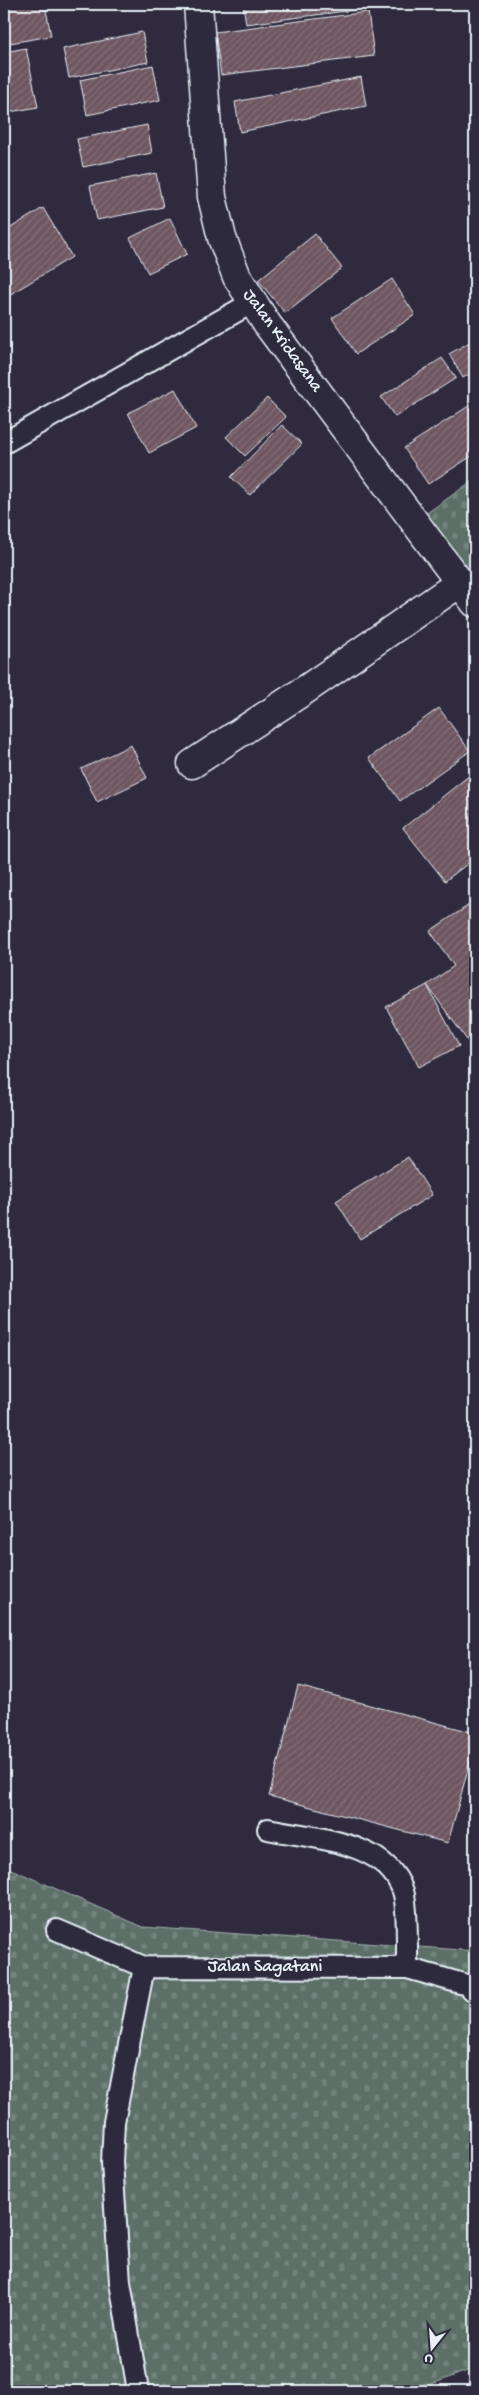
<svg xmlns="http://www.w3.org/2000/svg" width="479" height="2395" font-family="'Gochi Hand',sans-serif">
<style>
.cemetery{fill:url(#cemetery-stones);stroke:#a2b0b0}
.building{fill:url(#building-hatch);stroke:#e8f1f8}
.lines{fill:none;stroke-linecap:round;stroke-linejoin:round}
.lane-casing{stroke:#e8f1f8;stroke-width:24}
.street-casing{stroke:#e8f1f8;stroke-width:31}
.secondary-casing{stroke:#e8f1f8;stroke-width:31}
.lane{stroke:#2f2a3d;stroke-width:20}
.street{stroke:#2f2a3d;stroke-width:28}
.secondary{stroke:#2f2a3d;stroke-width:28}
.labels{text-anchor:middle;dominant-baseline:central;stroke-width:4;stroke-linejoin:round;paint-order:stroke}
.street-label{font-size:18px;fill:#e8f1f8;stroke:#2f2a3d}
</style>
<defs>
<pattern id="cemetery-stones" width="16" height="16" patternUnits="userSpaceOnUse" patternTransform="scale(1.25)"><rect width="16" height="16" fill="#5c6f68"/><path d="M2 7V4a2 2 0 0 1 4 0v3zM10 15v-3a2 2 0 0 1 4 0v3z" fill="#73847e"/></pattern>
<pattern id="building-hatch" width="6" height="6" patternUnits="userSpaceOnUse" patternTransform="scale(1.25)"><rect width="6" height="6" fill="#6e5660"/><path d="M-1 1l2-2M0 6l6-6M5 7l2-2" fill="none" stroke="#836f78"/></pattern>
</defs>
<rect width="100%" height="100%" fill="#2f2a3d"/>
<filter id="ink" filterUnits="userSpaceOnUse"><feTurbulence type="fractalNoise" baseFrequency=".02" numOctaves="2"/><feDisplacementMap in="SourceGraphic" scale="10" xChannelSelector="R" yChannelSelector="G"/><feConvolveMatrix kernelMatrix="1 2 1 2 8 2 1 2 1" color-interpolation-filters="sRGB"/></filter>
<g filter="url(#ink)">
<!-- cemetery -->
<path class="cemetery" d="M475,479V579L424,515Z
M4,1866L143,1927L475,1951V2368L413,2391H4Z"/>
<!-- building -->
<path class="building" d="M45,4L51,36L4,44V5Z
M243,4H362V9L246,24Z
M368,12L374,56L221,75L215,32Z
M142,32L148,62L69,78L63,49Z
M26,48L38,107L4,113V52Z
M153,65L160,100L87,115L80,80Z
M361,77L366,106L240,132L235,102Z
M147,125L152,153L83,167L77,139Z
M156,173L163,207L97,220L90,186Z
M43,208L72,257L4,298V232Z
M170,218L187,254L148,273L130,238Z
M315,234L342,268L285,313L258,280Z
M392,279L415,315L356,354L332,318Z
M475,339V371L463,378L449,354Z
M442,358L456,378L395,417L381,397Z
M175,389L196,428L149,453L128,413Z
M267,398L286,417L245,456L226,437Z
M475,402V454L428,484L404,448Z
M282,425L302,444L250,495L231,477Z
M439,708L470,751L400,801L369,758Z
M131,745L147,778L97,802L81,769Z
M475,771V858L445,881L403,828Z
M475,901V1051L427,985L454,966L430,931Z
M427,985L459,1046L419,1067L386,1007Z
M408,1157L432,1195L360,1239L336,1201Z
M298,1686L475,1733V1743L448,1843L269,1796Z"/>
<g class="lines">
<defs>
<path id="lane" d="M4,443L253,302
M268,1829C314,1839 385,1840 403,1891C408,1905 407,1950 407,1968
M57,1930L144,1967L407,1968L467,1985L475,1992
M138,2391L120,2282L112,2162L114,2122L144,1967"/>
<path id="street" d="M192,764L308,688L461,582"/>
<path id="secondary" d="M198,4L212,197L222,238L237,277L267,324L475,603"/>
</defs>
<!-- lane casing -->
<use href="#lane" class="lane-casing"/>
<!-- street casing -->
<use href="#street" class="street-casing"/>
<!-- secondary casing -->
<use href="#secondary" class="secondary-casing"/>
<!-- lane -->
<use href="#lane" class="lane"/>
<!-- street -->
<use href="#street" class="street"/>
<!-- secondary -->
<use href="#secondary" class="secondary"/>
</g>
</g>
<g class="labels">
<!-- street labels -->
<g class="street-label">
<text transform="translate(282 341) rotate(54)">Jalan Kridasana</text>
<text x="265" y="1967">Jalan Sagatani</text>
</g>
</g>
<!-- margin -->
<rect width="479" height="2395" fill="none" stroke="#2f2a3d" stroke-width="20"/>
<rect x="10" y="10" width="459" height="2375" fill="none" stroke="#e8f1f8" stroke-width="2" filter="url(#ink)"/>
<!-- north arrow -->
<g transform="translate(432 2348) rotate(197)" stroke="#2f2a3d" stroke-width="4" paint-order="stroke">
<path d="M0-4L9 19L0 12L-9 19Z" fill="#e8f1f8"/>
<text y="-8" font-size="14" font-weight="bold" text-anchor="middle" fill="#e8f1f8">U</text>
</g>
</svg>
